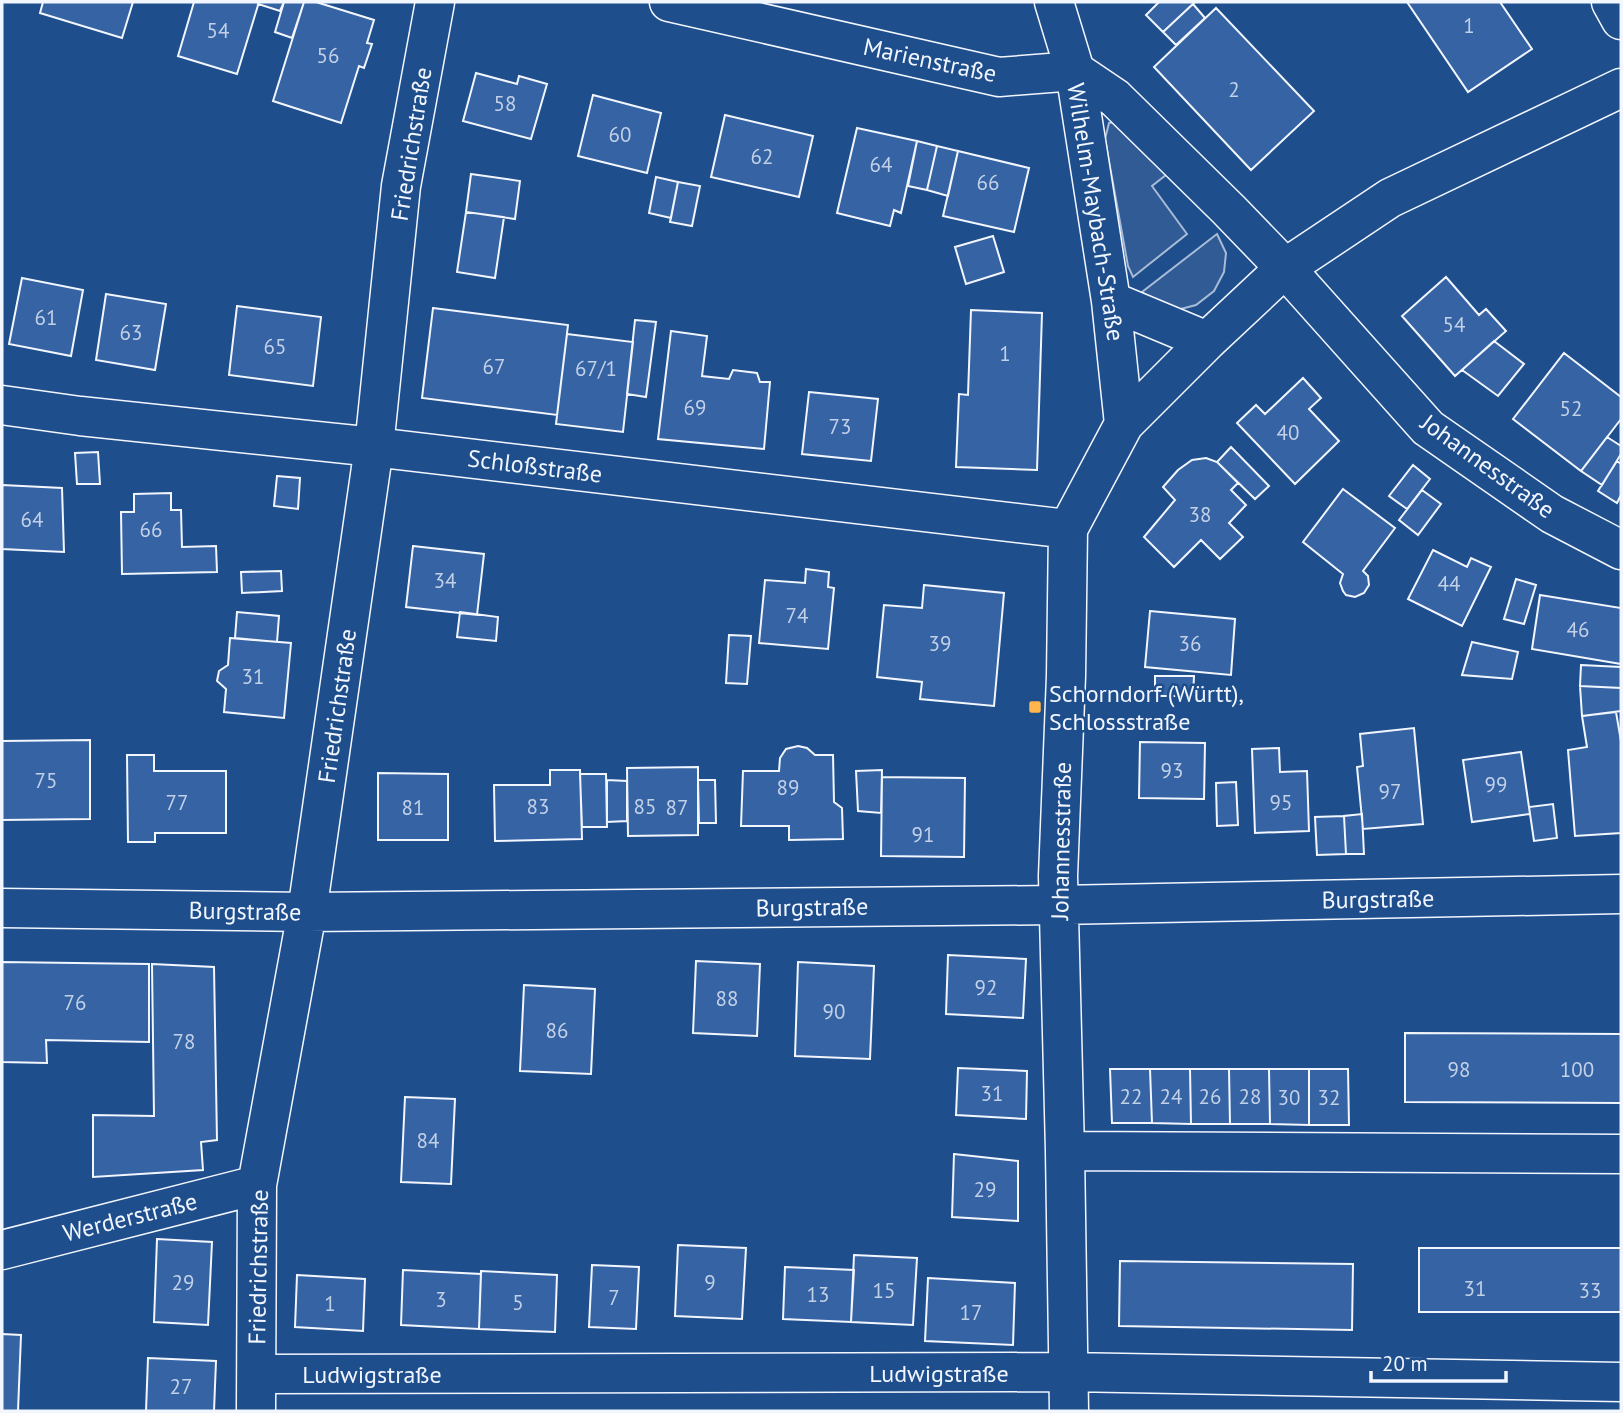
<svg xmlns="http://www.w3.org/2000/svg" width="1623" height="1413" font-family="'PT Sans',sans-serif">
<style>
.built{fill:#305b95;stroke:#a8bbd7;stroke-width:2}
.building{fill:#3563a3;stroke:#f2f6ff;stroke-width:2}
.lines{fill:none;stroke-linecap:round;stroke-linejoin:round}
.minor-casing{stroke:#f2f6ff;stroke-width:41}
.minor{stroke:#1f4e8c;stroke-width:38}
.poi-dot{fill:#ffb74d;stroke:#1f4e8c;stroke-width:2.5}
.labels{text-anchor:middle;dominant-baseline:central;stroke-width:5;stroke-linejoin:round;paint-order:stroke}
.number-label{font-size:21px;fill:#c3d1e8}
.street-label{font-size:24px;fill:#f2f6ff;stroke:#1f4e8c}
.poi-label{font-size:24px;fill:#f2f6ff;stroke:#1f4e8c;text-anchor:start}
</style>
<rect width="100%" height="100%" fill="#1f4e8c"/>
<!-- built -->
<path class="built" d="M1115,122L1166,175L1152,186L1187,234L1133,277L1128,266L1105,139L1109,123Z
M1217,234L1226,253L1224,272L1214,291L1196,305L1177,310L1159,304L1142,292Z"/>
<!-- building -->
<path class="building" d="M43,2H133L122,38L40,13Z
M194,2H259L237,74L178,56Z
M259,2H284L280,11L258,4Z
M284,2H304L292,38L275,32Z
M304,2H316L374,20L367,43L372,44L364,68L359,66L341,123L273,101Z
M1159,2H1195L1163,32L1146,15Z
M1407,2H1500L1532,49L1468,92Z
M1193,4L1205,18L1176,45L1163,32Z
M1216,8L1314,111L1251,170L1154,67Z
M476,73L517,84L519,76L547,84L531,139L463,121Z
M593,95L661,113L647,173L578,156Z
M725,115L813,136L799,197L711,177Z
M857,128L917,141L901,213L894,210L890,226L837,213Z
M917,141L937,146L927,190L908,186Z
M937,146L958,151L948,196L927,190Z
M958,151L1029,168L1014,232L943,216Z
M471,174L520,181L515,219L466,212Z
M656,177L678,182L671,218L649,213Z
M678,182L700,186L692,226L670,222Z
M466,212L504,217L495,278L457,272Z
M993,236L1004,272L966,284L955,247Z
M1446,277L1479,315L1486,309L1506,331L1455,376L1402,316Z
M22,278L83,290L71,356L9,344Z
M106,294L166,304L155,370L96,360Z
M237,306L321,317L313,386L229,375Z
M433,308L568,325L557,415L422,398Z
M971,310L1042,313L1037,470L956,467L959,394L968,395Z
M635,320L656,322L646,397L627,394Z
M671,331L707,336L702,376L729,379L733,370L757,373L760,382H770L764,449L658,439Z
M567,334L633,342L623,432L556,424Z
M1494,341L1524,364L1498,396L1462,370Z
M1564,353L1621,397V419L1581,471L1513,419Z
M1303,378L1321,398L1309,409L1339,441L1295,484L1237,423L1256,405L1265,414Z
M809,392L878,399L871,461L802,454Z
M1607,437L1621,446V454L1602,485L1581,471Z
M1231,447L1269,486L1255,499L1217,462Z
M98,452L100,484H77L75,453Z
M1206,458L1217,462L1238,483L1231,490L1246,505L1229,523L1243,537L1220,559L1201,540L1174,567L1144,537L1175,500L1163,487L1178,470L1192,460Z
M1617,461L1621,464V495L1617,503L1598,491Z
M1413,465L1430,479L1407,509L1389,496Z
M277,476L300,478L298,509L274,506Z
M2,485L62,488L64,552L2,549Z
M1343,489L1395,528L1363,571L1368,576L1369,585L1364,593L1355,597L1346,595L1343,591L1340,583L1343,574L1303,542Z
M1422,490L1441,504L1418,535L1399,520Z
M171,493V510H181L182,547L216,546L217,572L122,574L121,512H134V494Z
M413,546L484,554L477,615L406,607Z
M1433,550L1467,567L1471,558L1491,567L1462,626L1408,599Z
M806,569L829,572L828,587L834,588L828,649L759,643L765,580L805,583Z
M281,571L282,591L242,593L241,572Z
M1516,579L1536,585L1524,624L1504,619Z
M924,585L1004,593L994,706L920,699L922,682L877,677L884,605L922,608Z
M1540,595L1621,608V664L1532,649Z
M1150,611L1235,619L1231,675L1145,667Z
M237,612L279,616L277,642L235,638Z
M460,612L498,617L496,641L457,637Z
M729,635L751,636L747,684L726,683Z
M230,638L291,643L284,718L224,712L226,689L217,681L219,671L228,665Z
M1472,642L1518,652L1512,679L1462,675Z
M1581,665L1621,667V688L1580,686Z
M1155,676H1194L1193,696H1155Z
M1580,686L1621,688V711L1582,716Z
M1616,712L1621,741V833L1575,836L1568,750L1587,747L1582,716Z
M1414,728L1423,824L1363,829L1357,767L1363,766L1360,734Z
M90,740V819L2,820V741Z
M1140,742L1205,743L1204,799L1139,798Z
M798,746L807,748L815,755H833L834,802L842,808L843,839L789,840V826H741L743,771H779L780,758L786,749Z
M1279,748L1280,772L1307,771L1309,831L1255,833L1252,749Z
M1521,752L1530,814L1472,822L1463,760Z
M127,755H154V771H226V833H155V842H128Z
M698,767V835L628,836L627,768Z
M550,770H580L582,839L495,841L494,785H550Z
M882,770L881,813L858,811L856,771Z
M378,773L448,774V840H378Z
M580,774H606L607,827H582Z
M882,777L965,778L964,857L881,856Z
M607,780L627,781V821L607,822Z
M698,780H715L716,823H699Z
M1236,782L1238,825L1217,826L1216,783Z
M1553,804L1557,838L1534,841L1529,807Z
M1362,814L1364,854H1346L1344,816Z
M1344,816L1346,854L1317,855L1315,817Z
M948,955L1026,959L1023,1018L946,1014Z
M696,961L760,964L757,1036L693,1033Z
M2,962L149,964V1042L46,1040L47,1063L2,1062Z
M798,962L874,966L870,1059L795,1056Z
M152,964L214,967L217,1140L201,1142L203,1170L93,1177V1115L154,1116Z
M524,985L595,989L591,1074L520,1071Z
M1405,1033L1621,1034V1103L1405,1102Z
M958,1068L1027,1071L1026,1119L956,1115Z
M1110,1069H1150L1152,1123H1112Z
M1150,1069H1190L1191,1124L1152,1123Z
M1190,1069H1229L1230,1124H1191Z
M1229,1069H1269L1270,1124H1230Z
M1269,1069H1309V1125L1270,1124Z
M1309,1069H1348L1349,1125H1309Z
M405,1097L455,1099L451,1184L401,1182Z
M954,1154L1018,1161V1221L952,1217Z
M157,1239L212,1242L208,1325L154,1322Z
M678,1245L746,1248L742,1319L675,1316Z
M1419,1248H1621V1312H1419Z
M854,1255L917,1258L913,1325L851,1322Z
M1120,1261L1353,1264L1352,1330L1119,1326Z
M592,1265L639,1267L636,1329L589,1327Z
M785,1267L854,1270L851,1322L783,1319Z
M403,1270L481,1274L479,1329L401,1325Z
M481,1271L557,1275L555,1332L479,1329Z
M297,1275L365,1279L363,1331L295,1327Z
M928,1278L1015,1283L1013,1345L925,1341Z
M2,1334L21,1335L18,1411H2Z
M148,1358L216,1361L214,1411H146Z"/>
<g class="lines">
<defs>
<path id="minor" d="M669,2L999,77L1075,71L1115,98L1229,210L1285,268L1428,428L1552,514L1621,550
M1054,2L1075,71L1111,301L1124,424
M1611,2L1621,20
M1111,301L1207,341
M2,405L80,416L374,447L1068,529
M2,908L307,912L1058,905L1621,894
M1065,1151L1621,1154
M2,1250L257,1185
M257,1374L1068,1372L1621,1382
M256,1411L257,1185L307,912L374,447L401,186L435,2
M1069,1411L1065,1151L1058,876L1066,676L1068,529L1124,424L1207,341L1285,268L1390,198L1621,88"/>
</defs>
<!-- minor casing -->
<use href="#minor" class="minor-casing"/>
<!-- minor -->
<use href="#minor" class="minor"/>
</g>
<!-- markers -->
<rect class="poi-dot" x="1028" y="700" width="14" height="14" rx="3.5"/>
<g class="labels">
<!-- number labels -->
<g class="number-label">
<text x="1469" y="25">1</text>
<text x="218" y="30">54</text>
<text x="328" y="55">56</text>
<text x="1234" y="89">2</text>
<text x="505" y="103">58</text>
<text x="620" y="134">60</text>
<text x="762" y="156">62</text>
<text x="881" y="164">64</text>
<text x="988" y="182">66</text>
<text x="46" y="317">61</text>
<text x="1454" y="324">54</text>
<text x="131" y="332">63</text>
<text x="275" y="346">65</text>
<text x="1005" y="353">1</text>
<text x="494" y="366">67</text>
<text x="596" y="368">67/1</text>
<text x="695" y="407">69</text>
<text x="1571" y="408">52</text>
<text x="840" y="426">73</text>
<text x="1288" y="432">40</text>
<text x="1200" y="514">38</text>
<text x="32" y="519">64</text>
<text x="151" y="529">66</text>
<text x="445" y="580">34</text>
<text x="1449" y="583">44</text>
<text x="797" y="615">74</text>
<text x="1578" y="629">46</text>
<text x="940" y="643">39</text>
<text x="1190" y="643">36</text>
<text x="253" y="676">31</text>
<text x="1172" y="770">93</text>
<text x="46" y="780">75</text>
<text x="1496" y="784">99</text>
<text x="788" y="787">89</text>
<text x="1390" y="791">97</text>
<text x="177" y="802">77</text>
<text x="1281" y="802">95</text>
<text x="538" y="806">83</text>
<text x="645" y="806">85</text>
<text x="413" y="807">81</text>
<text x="677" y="807">87</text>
<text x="923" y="834">91</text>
<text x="986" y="987">92</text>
<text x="727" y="998">88</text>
<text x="75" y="1002">76</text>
<text x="834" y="1011">90</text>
<text x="557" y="1030">86</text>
<text x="184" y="1041">78</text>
<text x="1459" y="1069">98</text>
<text x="1577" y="1069">100</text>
<text x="992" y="1093">31</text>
<text x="1131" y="1096">22</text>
<text x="1171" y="1096">24</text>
<text x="1210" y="1096">26</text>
<text x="1250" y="1096">28</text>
<text x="1289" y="1097">30</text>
<text x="1329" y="1097">32</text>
<text x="428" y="1140">84</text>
<text x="985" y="1189">29</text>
<text x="183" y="1282">29</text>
<text x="710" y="1282">9</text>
<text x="1475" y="1288">31</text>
<text x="884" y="1290">15</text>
<text x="1590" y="1290">33</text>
<text x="818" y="1294">13</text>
<text x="614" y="1297">7</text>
<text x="441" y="1299">3</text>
<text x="518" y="1302">5</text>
<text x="330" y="1303">1</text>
<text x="971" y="1312">17</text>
<text x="181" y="1386">27</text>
</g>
<!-- street labels -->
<g class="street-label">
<text transform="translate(930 60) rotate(12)">Marienstraße</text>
<text transform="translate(411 144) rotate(-81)">Friedrichstraße</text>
<text transform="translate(1096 212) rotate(81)">Wilhelm-Maybach-Straße</text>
<text transform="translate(535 466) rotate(7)">Schloßstraße</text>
<text transform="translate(1488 466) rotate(36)">Johannesstraße</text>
<text transform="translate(337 706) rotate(-82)">Friedrichstraße</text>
<text transform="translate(1061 841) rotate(-89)">Johannesstraße</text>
<text transform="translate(1378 899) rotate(-1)">Burgstraße</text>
<text transform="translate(812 907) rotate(-1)">Burgstraße</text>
<text transform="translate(245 911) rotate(1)">Burgstraße</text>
<text transform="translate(130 1217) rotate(-14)">Werderstraße</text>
<text transform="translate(258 1267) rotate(-89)">Friedrichstraße</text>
<text x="939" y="1373">Ludwigstraße</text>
<text x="372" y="1374">Ludwigstraße</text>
</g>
<!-- poi labels -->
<g class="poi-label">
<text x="1049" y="693">Schorndorf (Württ),<tspan x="1049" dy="28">Schlossstraße</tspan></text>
</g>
</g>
<!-- border -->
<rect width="1623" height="1413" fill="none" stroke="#f2f6ff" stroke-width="7"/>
<!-- scale -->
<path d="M1371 1371v10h135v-10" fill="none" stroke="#f2f6ff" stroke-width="3.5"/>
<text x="1382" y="1371" font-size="21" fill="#f2f6ff" stroke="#1f4e8c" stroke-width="5" paint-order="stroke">20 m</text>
</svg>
